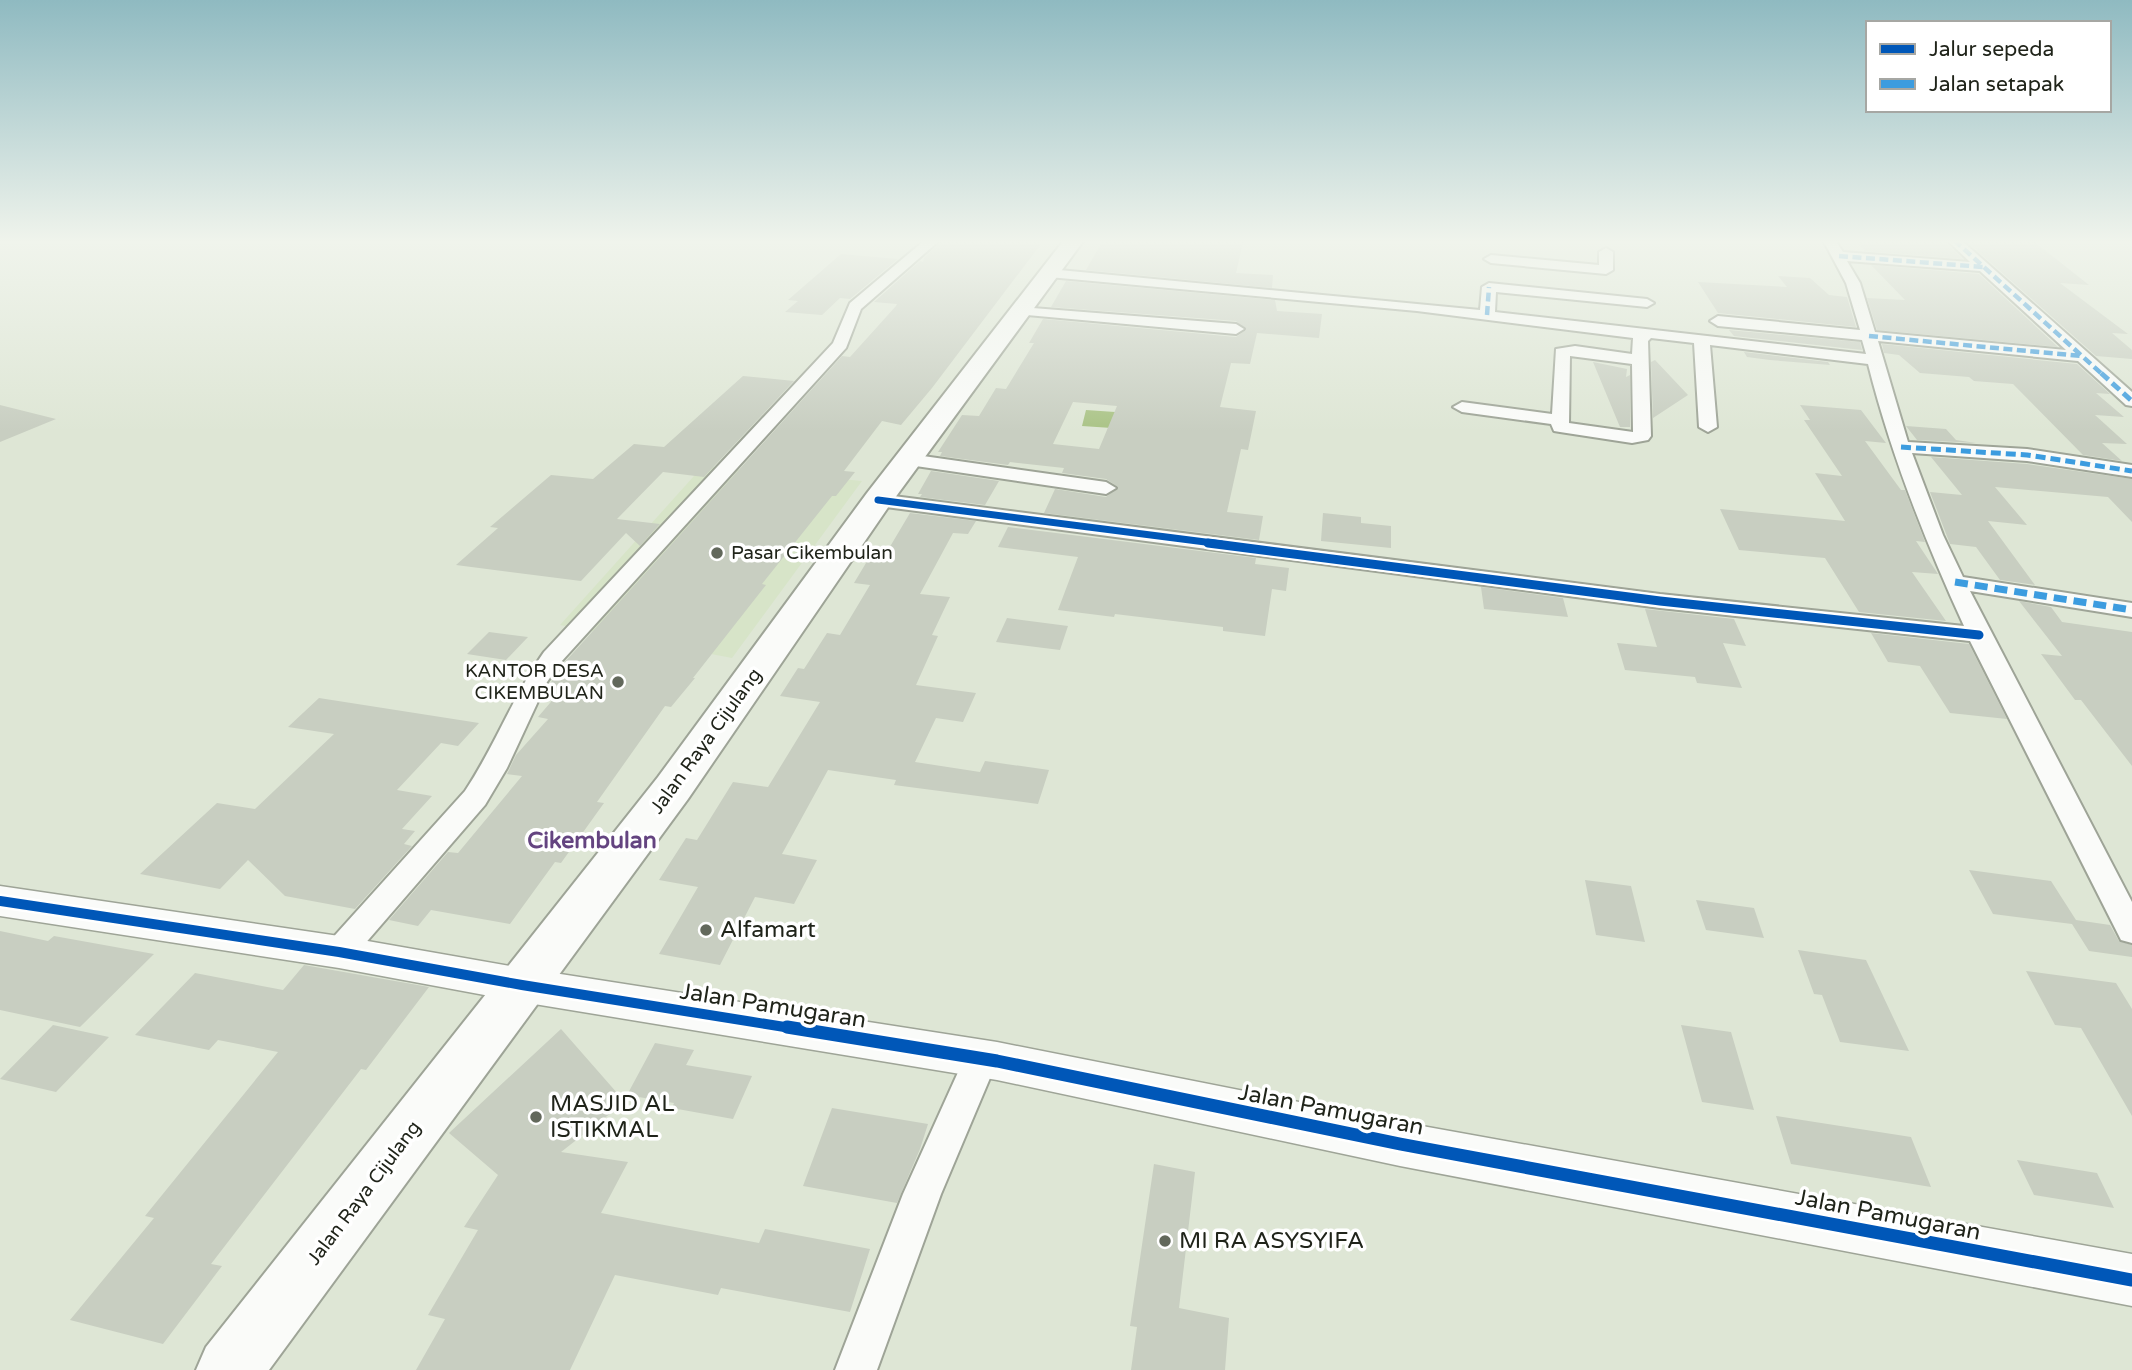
<svg xmlns="http://www.w3.org/2000/svg" width="2132" height="1370" font-family="'Varela Round',sans-serif">
<style>
.built{fill:#d7e4c8}
.water{fill:#aac386}
.building{fill:#c8cec1;fill-rule:evenodd}
.lines{fill:none;stroke-linecap:round;stroke-linejoin:round}
.minor-casing{stroke:#9ea497;stroke-width:4}
.tertiary-casing{stroke:#9ea497;stroke-width:3}
.trunk-casing{stroke:#9ea497;stroke-width:4}
.minor{fill:#fafbf9;fill-rule:evenodd}
.tertiary{fill:#fafbf9;fill-rule:evenodd}
.trunk{fill:#fafbf9;fill-rule:evenodd}
.quiet-far2{stroke:#3c9cdf;stroke-width:4.5;stroke-dasharray:9 4.5;stroke-linecap:butt}
.quiet-far1{stroke:#3c9cdf;stroke-width:5;stroke-dasharray:10 5;stroke-linecap:butt}
.quiet{stroke:#3c9cdf;stroke-width:7;stroke-dasharray:13 7;stroke-linecap:butt}
.cycleway-far3-casing{stroke:#fff;stroke-width:10}
.cycleway-far2-casing{stroke:#fff;stroke-width:13}
.cycleway-far1-casing{stroke:#fff;stroke-width:15}
.cycleway-casing{stroke:#fff;stroke-width:18}
.cycleway-far3{stroke:#0057b8;stroke-width:7}
.cycleway-far2{stroke:#0057b8;stroke-width:9}
.cycleway-far1{stroke:#0057b8;stroke-width:10}
.cycleway{stroke:#0057b8;stroke-width:13}
.poi-dot{fill:#62685b;stroke:#fff;stroke-width:2.5}
.labels{text-anchor:middle;dominant-baseline:central;stroke-width:7;stroke-linejoin:round;paint-order:stroke}
.poi-label{font-size:19px;fill:#20241a;stroke:#fff;text-anchor:start}
.street-label{font-size:19px;fill:#20241a;stroke:#fff}
.quarter-label{font-size:23px;font-weight:bold;fill:#644480;stroke:#fff}
.near-poi-label{font-size:23px;fill:#20241a;stroke:#fff;text-anchor:start}
.near-street-label{font-size:23px;fill:#20241a;stroke:#fff}
</style>
<rect width="100%" height="100%" fill="#dee6d5"/>
<!-- built -->
<path class="built" d="M703,466L862,481L732,658L560,625Z"/>
<!-- water -->
<path class="water" d="M1086,410L1173,416L1171,432L1082,426Z"/>
<!-- building -->
<path class="building" d="M942,240H1044L932,388L901,425L882,421L844,471L855,472L836,496H832L762,584L766,585L693,678H695L671,707L665,706L597,802L604,803L561,863L555,862L510,924L431,910L418,926L389,920L448,852L458,853L522,776L507,774L516,755L548,719L538,717L562,689L548,687L563,664L842,356L850,357L896,306L897,304L874,302L920,261L923,262L924,258Z
M1103,240L1243,242L1236,273L1273,275L1272,288L1086,270Z
M1855,240H1944L1963,259L1865,251Z
M1965,240H2032L2089,285L2060,283L2128,334L2112,333L2132,350V359L2096,356Z
M841,254L898,259L850,299L840,298L822,315L785,312L798,301L788,300Z
M1871,265L1979,274L2058,347L1877,330L1867,298L1905,300Z
M1778,276L1810,278L1829,295L1847,297L1856,327L1718,313L1698,282L1787,287Z
M1066,281L1275,300L1277,311L1322,314L1319,338L1257,333L1250,364L1231,363L1220,407L1256,411L1248,450L1241,449L1227,512L1263,516L1259,540L1044,513L1055,489L1106,497L1118,487L1106,479L1062,473L1064,468L1010,462L1008,465L940,456L942,452H938L962,415L979,416L996,388L1006,389L1034,343H1029L1043,319L1236,337L1246,330L1236,321L1051,307ZM1073,402L1117,406L1099,449L1053,444Z
M1729,330L1860,342L1862,350L1734,336Z
M1882,344L2077,364L2110,394L2096,393L2124,417L2095,415L2127,444L2102,443L2122,461L2083,455L2013,384L1974,381L1969,377L1920,373L1899,355L1884,353Z
M1744,352L1828,362L1830,365L1770,360L1747,357Z
M1655,360L1688,395L1653,418L1651,362Z
M1593,362L1627,369L1626,377L1630,375V427H1620Z
M743,376L794,381L704,477L663,472L617,519L660,524L640,546L626,533L581,581L456,565L498,528L490,527L551,475L593,479L634,444L664,447Z
M0,405L56,419L0,442Z
M1800,405L1861,410L1886,443L1865,441L1901,490H1905L1925,542L1916,541L1938,574L1912,572L1946,621L1859,612L1825,558L1739,550L1720,509L1845,521L1815,473L1842,476L1804,420H1810Z
M1906,426L1946,429L1956,440L1976,443L1917,440Z
M1931,457L2027,464L2132,479V522L2108,497L1995,487L2027,525L1988,521L2035,585L2000,580L1976,547L1950,544L1930,492L1962,495Z
M931,471L999,481L985,505L920,497L922,494H918Z
M910,513L976,521L968,534L953,533L920,594L950,597L932,635L938,636L916,685L976,693L963,722L936,718L915,762L980,772L985,761L1049,770L1038,804L894,785L896,780L828,770L782,854L817,860L794,904L755,897L720,965L659,954L698,887L659,880L686,838L697,840L733,782L768,787L820,702L780,696L798,668L804,669L827,633L840,635L870,585L854,583L875,548L888,550Z
M1323,513L1361,517V523L1391,526V548L1321,541Z
M1008,527L1256,558L1255,564L1289,568L1286,591L1272,589L1265,636L1223,631V627L1115,614L1114,617L1058,610L1078,557L998,547Z
M1481,587L1563,598L1568,617L1484,609Z
M2019,601L2051,607L2062,622L2132,632V766L2081,700H2075L2041,654L2062,656Z
M1645,609L1734,619L1746,646L1723,643L1742,688L1697,683L1695,677L1625,670L1617,643L1657,647Z
M1007,618L1068,626L1060,650L996,642Z
M489,632L528,637L506,660L467,654Z
M1871,633L1969,644L2007,719L1950,713L1920,666L1888,662Z
M319,698L479,723L458,746L441,743L397,790L432,796L402,829L415,831L404,844L412,846L355,909L285,896L248,860L220,889L140,874L217,803L255,809L334,734L288,727Z
M1969,870L2051,881L2076,920L2110,925L2119,941L2132,945V957L2089,951L2072,924L1993,914Z
M1585,880L1631,886L1645,942L1596,935Z
M1696,900L1754,908L1764,938L1706,930Z
M0,931L48,941L54,936L154,954L80,1027L0,1010Z
M1798,950L1866,960L1909,1051L1840,1042L1822,995L1814,994Z
M304,965L429,987L366,1070L361,1069L211,1264L222,1266L163,1344L70,1320L154,1218L145,1216L278,1052L218,1040L209,1050L135,1035L195,973L283,990Z
M2026,971L2116,983L2132,1009V1116L2081,1028L2055,1025Z
M53,1025L109,1037L56,1092L0,1079Z
M1681,1025L1731,1032L1754,1110L1702,1102Z
M561,1029L625,1102L561,1152L628,1162L601,1213L759,1243L765,1229L870,1249L850,1312L721,1288L718,1295L615,1275L570,1370H416L445,1319L428,1315L478,1230L464,1227L498,1175L449,1133Z
M655,1043L694,1050L686,1065L752,1076L733,1119L672,1108L674,1103L627,1095Z
M832,1108L928,1124L920,1149L897,1203L803,1186Z
M1776,1116L1911,1137L1931,1187L1791,1164Z
M2017,1160L2097,1173L2114,1208L2034,1195Z
M1154,1164L1195,1172L1179,1308L1229,1318L1225,1370H1131L1137,1327L1130,1326Z"/>
<g class="lines">
<defs>
<path id="minor" d="M925,240H940L861,309L846,348L561,662L547,682L507,768L485,805L350,961L339,965L328,961L323,952L328,943L465,791C495,746 513,696 544,652L833,343L850,303Z
M1823,240H1835L1843,252L1970,262L1947,240H1961L2132,392V406L2126,405L2078,361L1878,341L1908,442L2027,449L2132,465V477L2027,461L1912,453L1943,535L1963,577L2132,603V617L1970,591L2132,902V943L2121,940L1970,641L1660,608L878,506L871,504L868,500L871,496L878,494L1660,594L1964,626C1925,541 1891,455 1868,364L1710,345L1717,427L1708,432L1699,427L1694,343L1651,338L1648,341L1651,436L1648,440L1632,443L1560,432L1554,431L1551,424L1462,412L1453,407L1462,402L1552,414L1556,349L1575,346L1632,354L1633,338L1417,311L1049,277L1042,273L1049,269L1480,310L1482,287L1489,283L1647,299L1654,303L1647,307L1496,292L1495,312L1866,354L1862,340L1718,326L1710,321L1718,316L1860,330L1846,283ZM1847,261L1980,271L2066,350L1875,332L1860,283ZM1570,356L1632,364L1633,432L1569,423Z
M1606,248L1613,252V270L1606,274L1491,263L1484,259L1491,255L1599,265V252Z
M1020,307L1236,324L1244,329L1236,334L1015,314L1013,311Z
M909,454L1106,482L1116,488L1106,494L902,464L900,460L902,456Z
M981,1044L993,1048L998,1059L941,1194L877,1370H835L903,1194L969,1048Z"/>
<path id="tertiary" d="M0,886L339,936L522,968L997,1042L1400,1122L2132,1254V1306L1400,1166L997,1080L522,1002L339,968L0,916Z"/>
<path id="trunk" d="M1064,240H1084L889,506L688,799L269,1370H196L206,1347L658,777L867,493Z"/>
</defs>
<!-- minor casing -->
<use href="#minor" class="minor-casing"/>
<!-- tertiary casing -->
<use href="#tertiary" class="tertiary-casing"/>
<!-- trunk casing -->
<use href="#trunk" class="trunk-casing"/>
<!-- minor -->
<use href="#minor" class="minor"/>
<!-- tertiary -->
<use href="#tertiary" class="tertiary"/>
<!-- trunk -->
<use href="#trunk" class="trunk"/>
<!-- quiet-far2 -->
<path class="quiet-far2" d="M1954,240L2103,375
M1839,256L1984,267
M1487,315L1489,287
M1869,336L2081,356"/>
<!-- quiet-far1 -->
<path class="quiet-far1" d="M2101,373L2132,401
M1901,447L2027,455L2132,471"/>
<!-- quiet -->
<path class="quiet" d="M1955,582L2132,610"/>
<defs>
<path id="cycleway-far3" d="M878,500L1221,544"/>
<path id="cycleway-far2" d="M1208,543L1660,601L1979,635"/>
<path id="cycleway-far1" d="M0,901L339,952L522,985L797,1029"/>
<path id="cycleway" d="M787,1027L997,1061L1400,1144L2132,1280"/>
</defs>
<!-- cycleway-far3 casing -->
<use href="#cycleway-far3" class="cycleway-far3-casing"/>
<!-- cycleway-far2 casing -->
<use href="#cycleway-far2" class="cycleway-far2-casing"/>
<!-- cycleway-far1 casing -->
<use href="#cycleway-far1" class="cycleway-far1-casing"/>
<!-- cycleway casing -->
<use href="#cycleway" class="cycleway-casing"/>
<!-- cycleway-far3 -->
<use href="#cycleway-far3" class="cycleway-far3"/>
<!-- cycleway-far2 -->
<use href="#cycleway-far2" class="cycleway-far2"/>
<!-- cycleway-far1 -->
<use href="#cycleway-far1" class="cycleway-far1"/>
<!-- cycleway -->
<use href="#cycleway" class="cycleway"/>
</g>
<!-- sky -->
<linearGradient id="sky" x2="0" y2="1"><stop stop-color="#8fbac1"/><stop offset="0.56" stop-color="#f0f4ec"/><stop offset="1" stop-color="#f0f4ec" stop-opacity="0"/></linearGradient>
<rect width="2132" height="432" fill="url(#sky)"/>
<!-- markers -->
<g class="poi-dot">
<circle cx="717" cy="553" r="7"/>
<circle cx="618" cy="682" r="7"/>
<circle cx="706" cy="930" r="7"/>
<circle cx="536" cy="1117" r="7"/>
<circle cx="1165" cy="1241" r="7"/>
</g>
<g class="labels">
<!-- poi labels -->
<g class="poi-label">
<text x="731" y="553">Pasar Cikembulan</text>
<text x="604" y="671" text-anchor="end">KANTOR DESA<tspan x="604" dy="22">CIKEMBULAN</tspan></text>
</g>
<!-- street labels -->
<g class="street-label">
<text transform="translate(706 741) rotate(-54)">Jalan Raya Cijulang</text>
<text transform="translate(364 1193) rotate(-53)">Jalan Raya Cijulang</text>
</g>
<!-- quarter labels -->
<g class="quarter-label">
<text x="592" y="841">Cikembulan</text>
</g>
<!-- near-poi labels -->
<g class="near-poi-label">
<text x="720" y="930">Alfamart</text>
<text x="550" y="1104">MASJID AL<tspan x="550" dy="26">ISTIKMAL</tspan></text>
<text x="1179" y="1241">MI RA ASYSYIFA</text>
</g>
<!-- near-street labels -->
<g class="near-street-label">
<text transform="translate(773 1006) rotate(9)">Jalan Pamugaran</text>
<text transform="translate(1331 1110) rotate(11)">Jalan Pamugaran</text>
<text transform="translate(1888 1215) rotate(11)">Jalan Pamugaran</text>
</g>
</g>
<!-- legend -->
<rect x="1866" y="21" width="245" height="91" fill="#ffffff" stroke="#a6a7a3" stroke-width="2"/>
<rect x="1880" y="44" width="35" height="10" fill="#0057b8" stroke="#a6a7a3" stroke-width="2"/>
<text x="1929" y="56" font-size="21" fill="#20241a">Jalur sepeda</text>
<rect x="1880" y="79" width="35" height="10" fill="#3c9cdf" stroke="#a6a7a3" stroke-width="2"/>
<text x="1929" y="91" font-size="21" fill="#20241a">Jalan setapak</text>
</svg>
